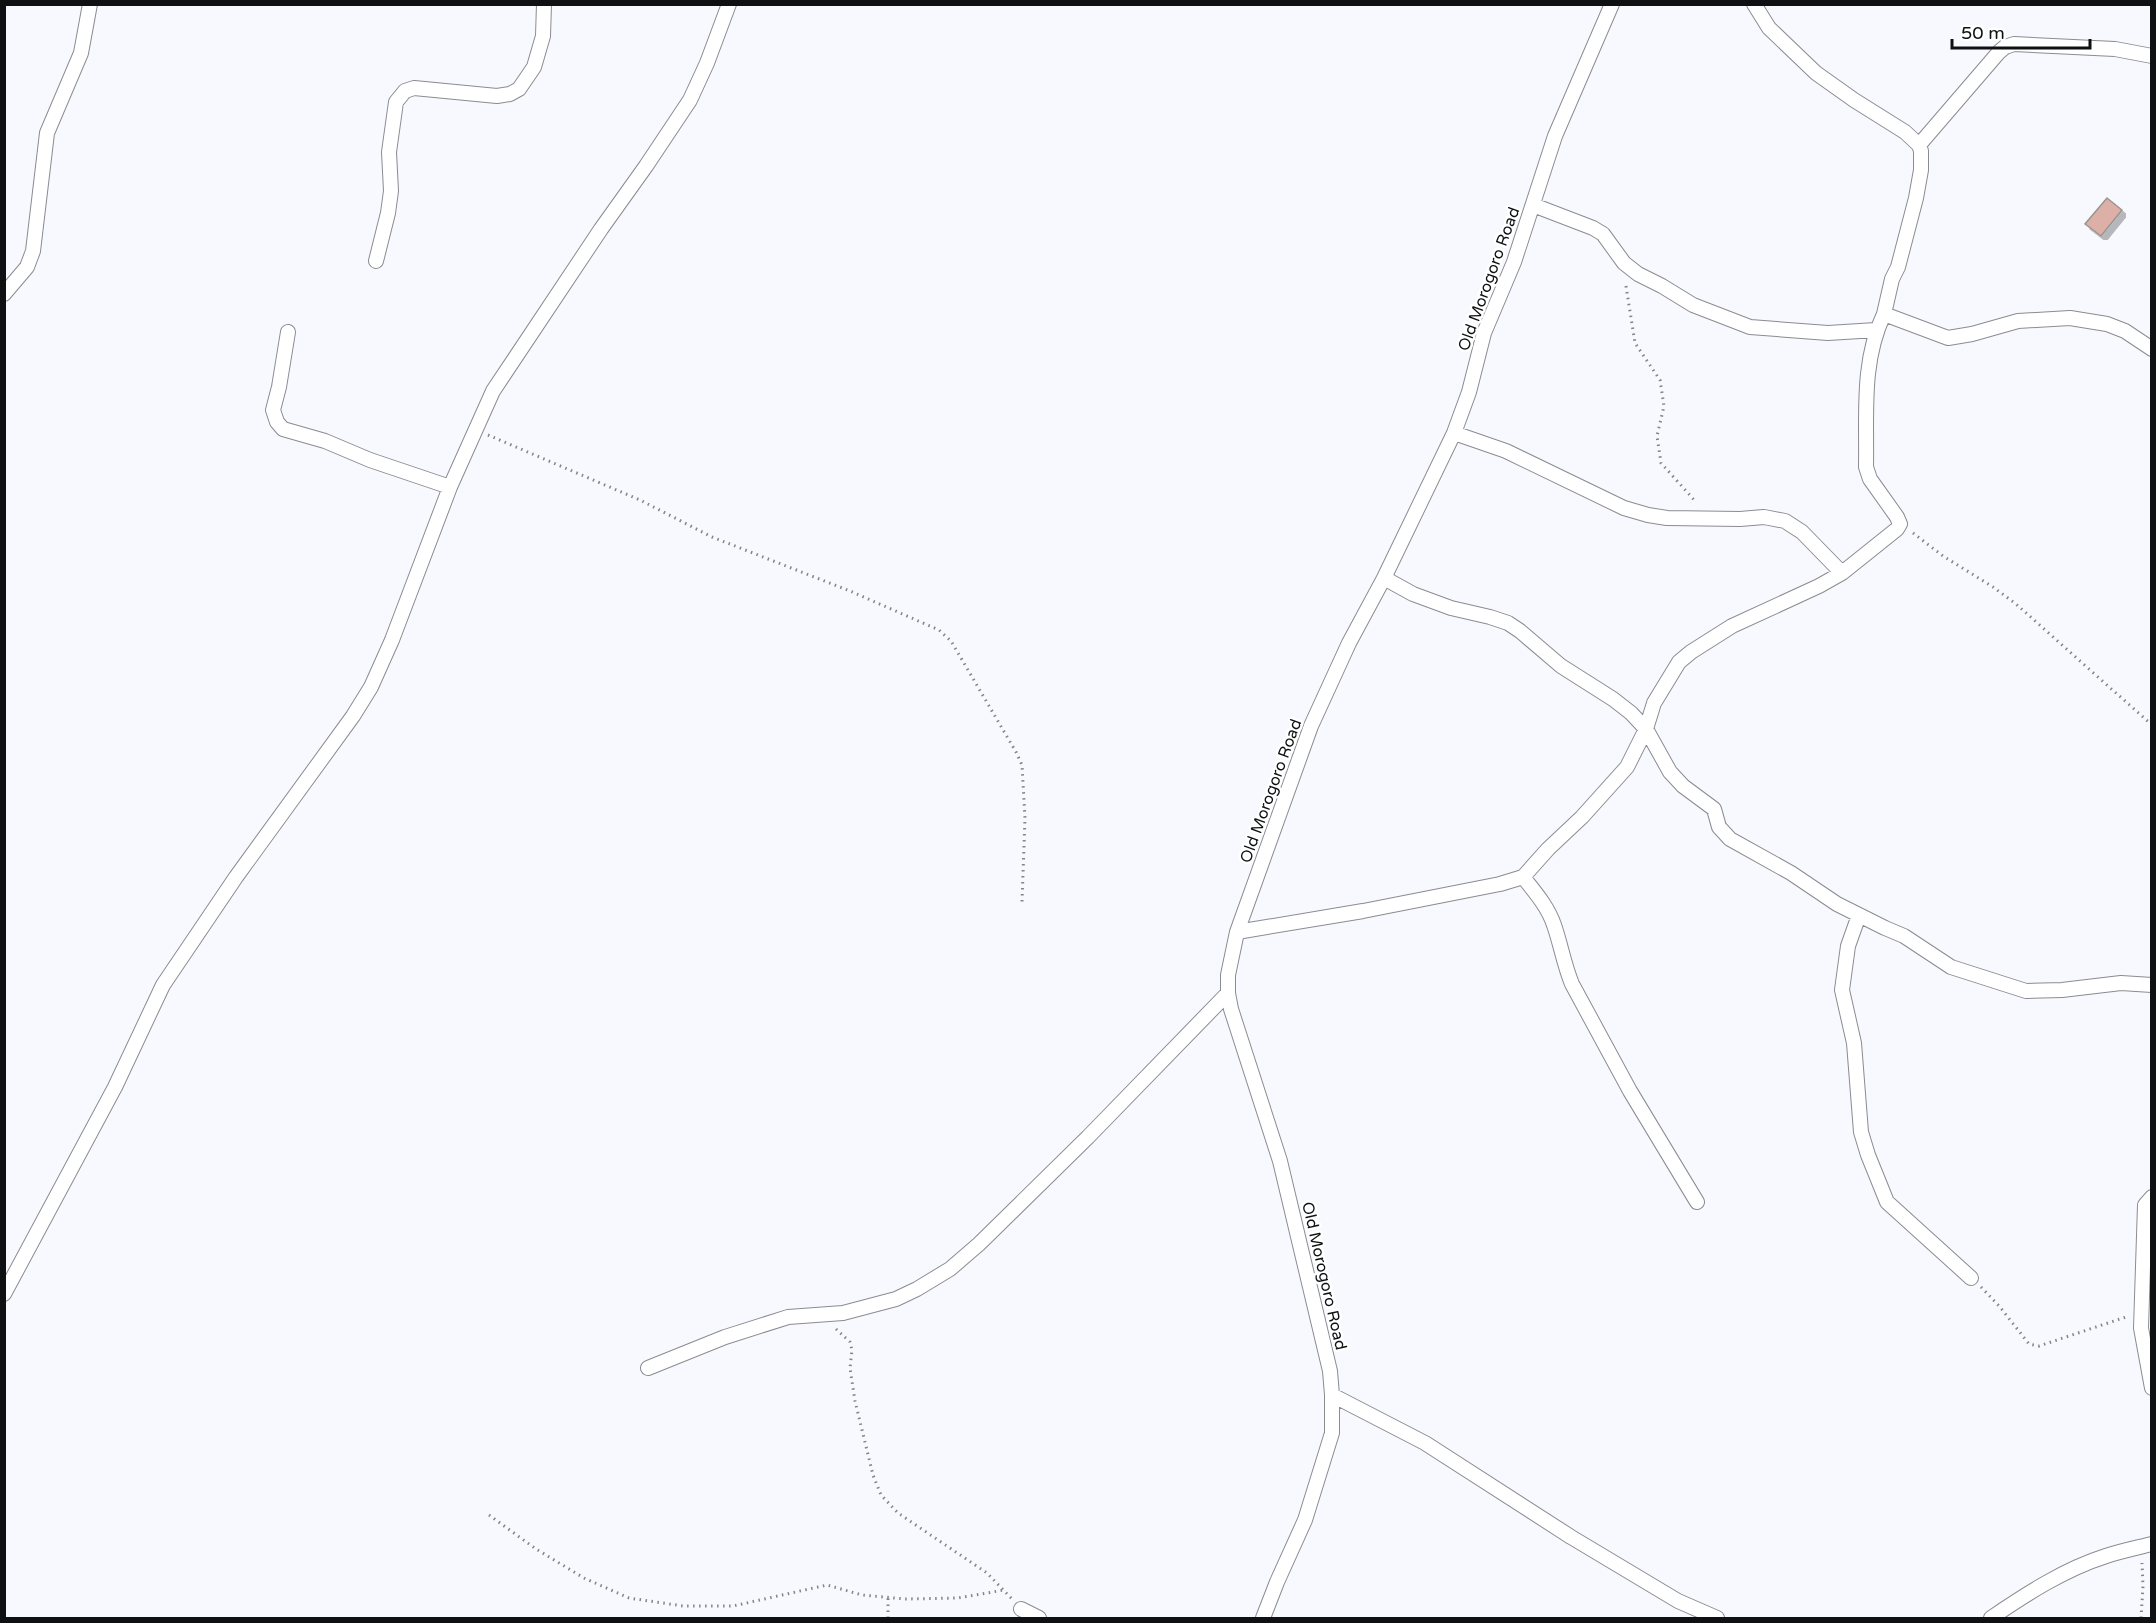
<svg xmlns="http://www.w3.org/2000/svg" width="2156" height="1623" font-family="'Varela Round',sans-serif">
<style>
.building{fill:#dcb0a6;stroke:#9a9492;stroke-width:1.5;filter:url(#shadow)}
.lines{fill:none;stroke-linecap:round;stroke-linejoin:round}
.street-casing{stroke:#8a8c91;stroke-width:16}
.path{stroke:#838487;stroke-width:3;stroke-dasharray:1.5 4.5;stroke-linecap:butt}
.street{stroke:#fff;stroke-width:14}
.labels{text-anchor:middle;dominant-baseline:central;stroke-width:5;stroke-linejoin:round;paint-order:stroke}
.street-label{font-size:16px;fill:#0f1011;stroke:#fff}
</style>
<defs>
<filter id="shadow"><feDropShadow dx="5" dy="5" stdDeviation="0" flood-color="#0004"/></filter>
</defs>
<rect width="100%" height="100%" fill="#f8f9fe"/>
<!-- building -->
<path class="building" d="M2107,198L2122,210L2101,236L2085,224Z"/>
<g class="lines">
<defs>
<path id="street" d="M1754,4L1769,28L1816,73L1854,100L1905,132L1919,145L1921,151V170L1916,198L1898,267L1892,279L1884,314L1948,338L1972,334L2018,321L2070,318L2107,324L2125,331L2152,349
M1919,145L1999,52L2005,47L2014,44L2115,49L2152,56
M1533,205L1593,228L1603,234L1624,263L1638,274L1662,286L1693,305L1750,327L1828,333L1876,330
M376,261L388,213L391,191L389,152L396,102L405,91L414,88L497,96L510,94L519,89L534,67L543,36L544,4
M4,294L27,267L33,251L47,133L81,53L90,4
M288,332L279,387L273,410L277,422L283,429L325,441L370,460L450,487
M1454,433L1506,451L1624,508L1648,515L1667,518L1740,519L1764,517L1785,521L1802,532L1842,573
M1384,578L1413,594L1451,608L1490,617L1508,623L1520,631L1561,666L1613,699L1631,713L1646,729L1670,772L1683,786L1714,809L1719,827L1730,839L1791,873L1837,904L1885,928L1904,936L1951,967L2026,991L2062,990L2121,983L2152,985
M1523,877L1548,849L1582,817L1627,767L1646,729L1654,703L1679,662L1691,652L1732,626L1819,586L1842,573L1897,529L1900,524L1897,517L1870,479L1866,467C1867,415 1861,362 1884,314
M1859,915L1848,946L1842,990L1854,1043L1861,1132L1868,1155L1887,1202L1971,1278
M1237,932L1363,911L1500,884L1523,877C1535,892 1548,907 1554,925C1561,945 1564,965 1572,984L1630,1091L1697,1202
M2152,1197L2145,1205L2141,1328L2152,1388
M4,1294L115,1087L163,985L236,877L353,716L371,687L392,640L450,487L493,391L601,229L646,166L690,100L707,63L729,4
M648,1368L725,1337L788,1317L843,1313L896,1299L917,1289L950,1269L979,1244L1088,1137L1228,993
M1332,1395L1425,1443L1571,1537L1678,1601L1717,1618
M1021,1609L1039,1618
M1263,1618L1277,1582L1305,1520L1332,1433V1395L1330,1371L1280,1161L1231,1009L1228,993V975L1237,932L1311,726L1349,643L1384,578L1454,433L1469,392L1484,333L1514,262L1555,136L1612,4
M1991,1618C2026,1594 2065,1569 2106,1556C2121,1551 2136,1548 2152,1544"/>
</defs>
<!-- street casing -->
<use href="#street" class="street-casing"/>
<!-- path -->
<path class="path" d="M1626,286L1635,343L1660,380L1664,406L1657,436L1661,463L1696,502
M488,435L640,500L712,537L850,591L939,630L951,641L1016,752L1022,765L1025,818L1022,902
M1913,533L1943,556L1993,587L2016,604L2152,725
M1981,1287L2000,1307L2029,1344L2039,1346L2126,1317
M836,1329L850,1342L852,1350L850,1368L855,1401L873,1475L881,1495L898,1513L987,1573L1012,1599
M489,1515L536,1549L584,1578L629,1598L683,1606H733L827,1585L862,1595L905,1599L958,1598L1004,1590
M888,1618V1597
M2141,1618L2143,1586L2142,1563"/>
<!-- street -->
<use href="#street" class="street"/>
</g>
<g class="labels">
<!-- street labels -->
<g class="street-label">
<text transform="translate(1489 279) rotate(-70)">Old Morogoro Road</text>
<text transform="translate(1271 791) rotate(-70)">Old Morogoro Road</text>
<text transform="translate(1324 1276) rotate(77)">Old Morogoro Road</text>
</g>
</g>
<!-- border -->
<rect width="2156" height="1623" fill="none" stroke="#0f1011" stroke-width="12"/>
<!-- scale -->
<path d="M1952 39v9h138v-9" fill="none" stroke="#0f1011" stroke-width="3"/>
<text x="1961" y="39" font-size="18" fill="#0f1011" stroke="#ffffff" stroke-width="4.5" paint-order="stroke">50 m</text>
</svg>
